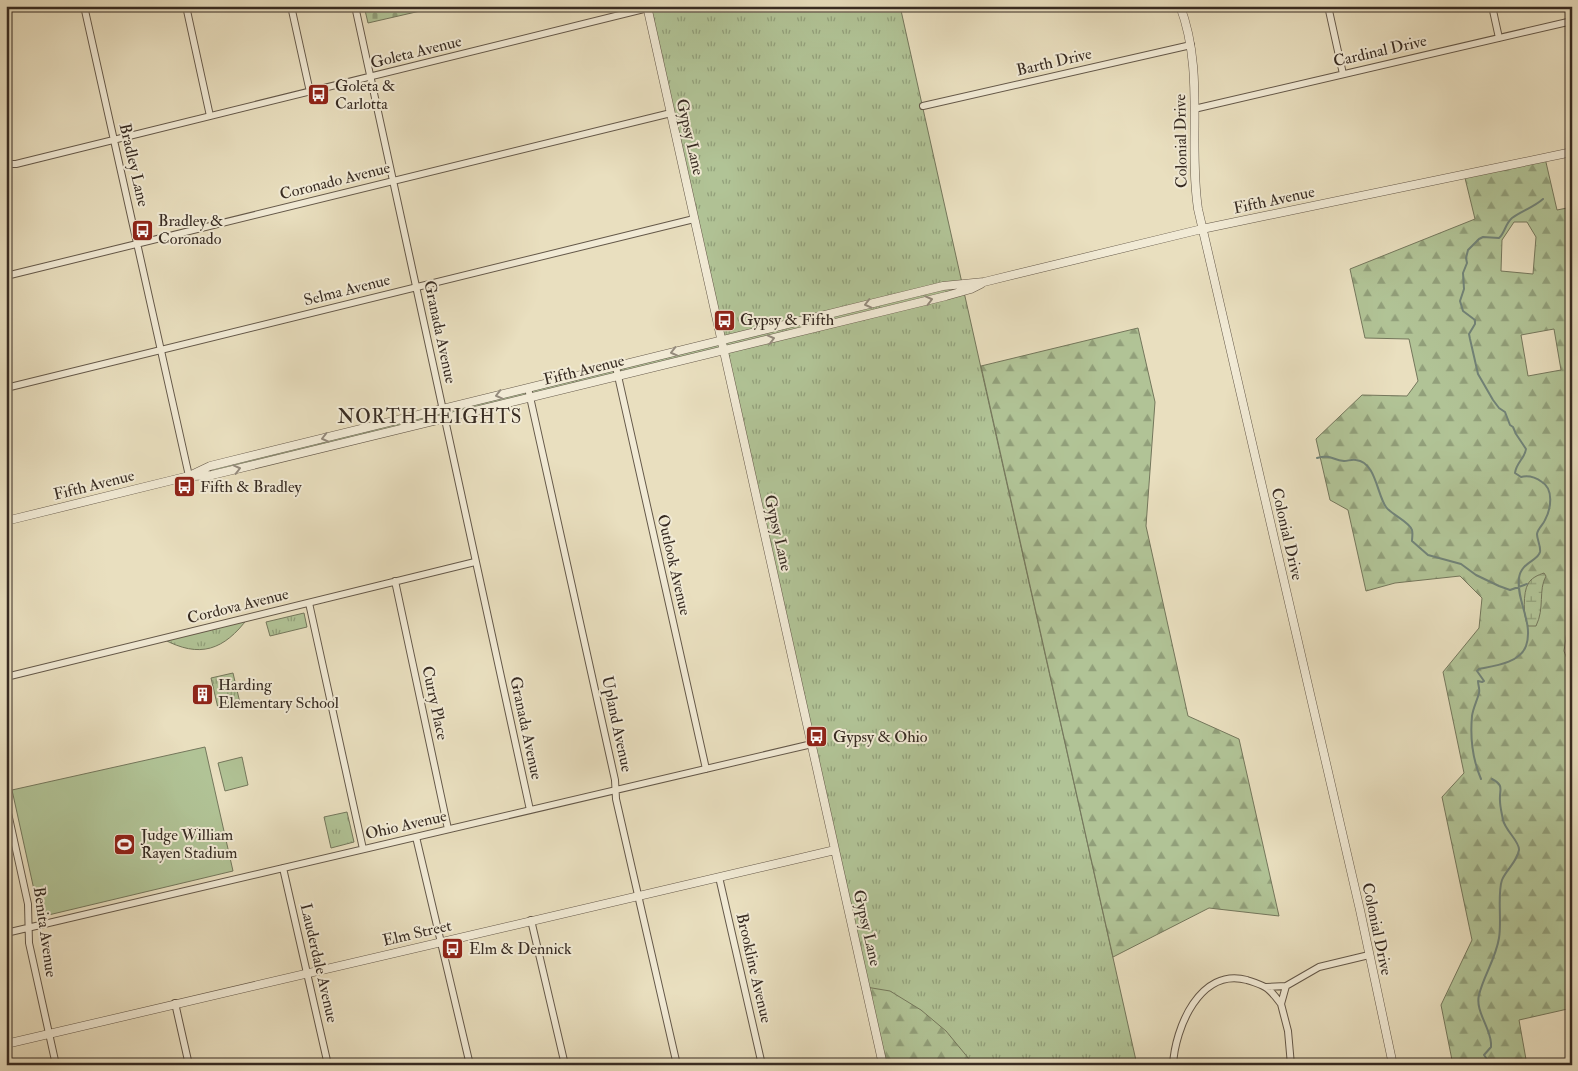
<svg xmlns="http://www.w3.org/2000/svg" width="1578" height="1071" font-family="'IM FELL Double Pica',serif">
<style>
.grass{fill:url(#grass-tufts);stroke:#74775c}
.forest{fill:url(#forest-firs);stroke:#74775c;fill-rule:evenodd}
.wetland{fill:url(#wetland-marsh);stroke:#74775c}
.cemetery{fill:url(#cemetery-stones);stroke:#74775c}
.park{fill:#b1c396;stroke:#74775c}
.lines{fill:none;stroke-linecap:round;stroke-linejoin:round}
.stream{stroke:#718378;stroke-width:2}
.minor-casing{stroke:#645849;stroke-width:8}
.tertiary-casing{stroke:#645849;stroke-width:9}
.minor{stroke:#f1ead5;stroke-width:6}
.tertiary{stroke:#f1ead5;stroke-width:8}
.oneway{stroke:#948a7c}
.labels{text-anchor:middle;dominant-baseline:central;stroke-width:4;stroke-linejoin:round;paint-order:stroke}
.street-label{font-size:16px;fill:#372b22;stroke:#f1ead5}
.poi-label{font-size:16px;fill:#372b22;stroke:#f1ead5;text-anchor:start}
.quarter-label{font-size:19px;letter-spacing:1px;fill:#372b22;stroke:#f1ead5}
</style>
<defs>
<pattern id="grass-tufts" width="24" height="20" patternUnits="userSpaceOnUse" patternTransform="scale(1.25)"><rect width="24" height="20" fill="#b1c396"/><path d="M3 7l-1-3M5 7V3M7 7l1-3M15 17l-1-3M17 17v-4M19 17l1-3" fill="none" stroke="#919f7a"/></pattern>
<pattern id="forest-firs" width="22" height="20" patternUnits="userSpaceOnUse" patternTransform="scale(1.25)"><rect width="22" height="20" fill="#b1c396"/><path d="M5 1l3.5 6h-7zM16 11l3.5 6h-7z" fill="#919f7a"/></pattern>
<pattern id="wetland-marsh" width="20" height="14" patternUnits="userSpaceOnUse" patternTransform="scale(1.25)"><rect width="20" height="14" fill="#b1c396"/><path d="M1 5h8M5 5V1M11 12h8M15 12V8" fill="none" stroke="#919f7a"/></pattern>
<pattern id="cemetery-stones" width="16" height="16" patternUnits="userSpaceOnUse" patternTransform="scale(1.25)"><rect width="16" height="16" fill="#b1c396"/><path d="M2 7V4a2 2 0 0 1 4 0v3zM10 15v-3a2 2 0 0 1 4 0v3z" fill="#919f7a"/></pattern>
</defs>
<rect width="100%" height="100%" fill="#e9dfbf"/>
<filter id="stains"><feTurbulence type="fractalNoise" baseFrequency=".004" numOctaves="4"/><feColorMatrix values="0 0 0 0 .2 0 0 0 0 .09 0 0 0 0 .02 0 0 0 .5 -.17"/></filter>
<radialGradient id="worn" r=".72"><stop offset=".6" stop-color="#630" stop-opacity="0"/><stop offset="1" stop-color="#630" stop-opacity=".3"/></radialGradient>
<!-- grass -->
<path class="grass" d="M656,6H900L1137,1065H883L724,350L212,475L189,476L210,466L721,340L648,9Z
M304,613L307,627L270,636L266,622Z
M248,618C224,650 200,659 163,639Z
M233,673L240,703L218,708L211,678Z
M347,812L354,842L331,848L324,817Z"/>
<!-- forest -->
<path class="forest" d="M1545,158L1557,210L1572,207V598L1564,651L1572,672V979H1569L1572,1008L1519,1020L1527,1065H1453L1441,1005L1472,940L1442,797L1464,773L1443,672L1479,628L1482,598L1460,576L1395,583L1366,591L1348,510L1330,500L1316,439L1362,395L1407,396L1418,381L1409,339L1365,338L1350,269L1475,219L1464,174ZM1514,222H1527L1536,237L1533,274L1501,271L1502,240ZM1554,329L1561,370L1528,376L1521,335Z
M1138,328L1155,402L1146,526L1188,716L1239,739L1279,916L1209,908L1113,957L981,366Z
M866,987L890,991L921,1010L946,1031L974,1065H883Z"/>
<!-- wetland -->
<path class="wetland" d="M1544,573L1546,576C1538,590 1545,608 1536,626H1528C1523,617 1523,592 1528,584C1531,578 1538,575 1544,573Z"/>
<!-- cemetery -->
<path class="cemetery" d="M364,6H442L368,23Z"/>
<!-- park -->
<path class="park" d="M205,747L233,871L40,917L12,790Z
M242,757L248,785L225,791L218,763Z"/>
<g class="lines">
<!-- stream -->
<path class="stream" d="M1317,458C1331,454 1332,460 1344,461C1348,461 1352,459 1356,460C1376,462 1377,495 1386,507C1392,515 1410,522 1412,530C1413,534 1412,538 1412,541L1428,555L1461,564L1476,575L1499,586L1510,590L1527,584
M1481,779C1472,758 1470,738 1472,716C1473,708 1477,701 1479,693C1480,689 1478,685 1478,681L1482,682L1484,681L1477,671L1479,669C1494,666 1520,663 1526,646C1534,623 1516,601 1519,578C1521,562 1538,561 1540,552C1541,546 1537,540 1537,534C1538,528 1543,525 1545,520C1551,509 1554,489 1542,482C1535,477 1529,475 1521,477L1515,473C1516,463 1525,458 1526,449L1516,434L1513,427L1510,425L1505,412L1499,408L1493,400L1478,374L1470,339L1469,334L1475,324V320L1463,311L1460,301L1464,289L1463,273L1467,263L1466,258L1468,250L1479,239L1483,237L1499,238C1505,233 1505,224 1512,218C1522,211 1534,207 1543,199
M1492,779C1505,786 1499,789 1500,801C1500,807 1502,814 1503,820C1505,830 1520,842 1519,850C1517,862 1506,870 1502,880C1497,894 1502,921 1499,938C1496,958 1483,977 1479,995C1475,1011 1490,1027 1491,1043V1047L1484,1055L1489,1062L1495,1065"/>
<defs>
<path id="minor" d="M84,6L189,476
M186,6L210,116
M291,6L310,92
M355,6L530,810
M1328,6L1343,74
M1492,6L1499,38
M923,106L1191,45
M1194,109L1572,21
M6,164H16L656,6
M6,276L671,113
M616,367L706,769
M6,388L694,219
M528,388L615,780L616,799L677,1065
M395,581L448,829
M309,603L363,849
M6,677L475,562
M6,804L28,904L29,943L56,1065
M416,837L470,1065
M283,868L328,1065
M719,877L762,1065
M531,920L565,1065
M6,933L812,744
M1266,987L1286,986
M175,1003L189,1065
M1173,1065C1175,1028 1200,967 1247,980C1253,982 1260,984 1265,987C1272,991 1277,999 1281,1004
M1291,1065L1288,1031L1281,1004L1286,986L1319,967L1369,955"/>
<path id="tertiary" d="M647,6L883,1065
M1180,6C1205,71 1188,141 1198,209L1360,910L1393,1065
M194,476L212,475L946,296L971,289L981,284
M6,521L189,476L210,466L943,286L984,282L1202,229L1572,152
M6,1044L835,850"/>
</defs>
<!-- minor casing -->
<use href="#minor" class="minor-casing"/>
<!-- tertiary casing -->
<use href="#tertiary" class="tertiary-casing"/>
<!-- minor -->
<use href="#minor" class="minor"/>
<!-- tertiary -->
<use href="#tertiary" class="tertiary"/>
</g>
<!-- one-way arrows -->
<defs><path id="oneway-chevron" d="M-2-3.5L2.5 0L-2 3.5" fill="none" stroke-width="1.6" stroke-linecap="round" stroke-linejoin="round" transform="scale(1.25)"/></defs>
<g class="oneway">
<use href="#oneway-chevron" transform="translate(929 300) rotate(-14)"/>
<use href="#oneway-chevron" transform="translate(868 304) rotate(166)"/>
<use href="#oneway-chevron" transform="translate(771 339) rotate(-14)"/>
<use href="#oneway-chevron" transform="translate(674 352) rotate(166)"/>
<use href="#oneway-chevron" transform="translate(499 395) rotate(166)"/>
<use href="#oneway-chevron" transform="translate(325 438) rotate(166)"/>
<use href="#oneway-chevron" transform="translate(237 469) rotate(-14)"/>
</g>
<!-- icons -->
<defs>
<symbol id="bus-square" viewBox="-11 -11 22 22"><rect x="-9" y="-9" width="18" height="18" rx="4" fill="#8f2418" stroke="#f1ead5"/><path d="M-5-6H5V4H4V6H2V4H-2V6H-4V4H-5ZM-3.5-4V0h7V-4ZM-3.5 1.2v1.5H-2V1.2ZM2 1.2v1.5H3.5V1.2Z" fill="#fff"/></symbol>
<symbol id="building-square" viewBox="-11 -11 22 22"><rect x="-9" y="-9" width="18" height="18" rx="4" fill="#8f2418" stroke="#f1ead5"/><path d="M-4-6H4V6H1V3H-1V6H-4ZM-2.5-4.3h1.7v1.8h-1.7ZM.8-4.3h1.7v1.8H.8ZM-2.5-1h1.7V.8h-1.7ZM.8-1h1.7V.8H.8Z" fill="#fff"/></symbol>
<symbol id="stadium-square" viewBox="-11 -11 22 22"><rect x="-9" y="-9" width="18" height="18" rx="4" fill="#8f2418" stroke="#f1ead5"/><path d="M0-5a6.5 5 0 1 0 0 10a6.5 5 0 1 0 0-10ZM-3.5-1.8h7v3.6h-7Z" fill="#fff"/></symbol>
</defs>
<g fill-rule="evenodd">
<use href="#bus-square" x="306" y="82" width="25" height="25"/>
<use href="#bus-square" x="130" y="218" width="25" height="25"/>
<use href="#bus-square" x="712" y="308" width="25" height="25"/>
<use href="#bus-square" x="172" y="474" width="25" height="25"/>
<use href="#building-square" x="190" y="682" width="25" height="25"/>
<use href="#bus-square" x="804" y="724" width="25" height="25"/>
<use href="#stadium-square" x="112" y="832" width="25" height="25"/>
<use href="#bus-square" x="440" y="936" width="25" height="25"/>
</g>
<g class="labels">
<!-- street labels -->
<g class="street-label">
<text transform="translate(1380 51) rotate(-13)">Cardinal Drive</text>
<text transform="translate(416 52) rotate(-14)">Goleta Avenue</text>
<text transform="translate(1054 62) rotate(-13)">Barth Drive</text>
<text transform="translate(690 137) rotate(77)">Gypsy Lane</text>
<text transform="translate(1181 141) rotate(-91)">Colonial Drive</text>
<text transform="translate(134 165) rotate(77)">Bradley Lane</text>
<text transform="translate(335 181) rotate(-14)">Coronado Avenue</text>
<text transform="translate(1274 200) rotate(-12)">Fifth Avenue</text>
<text transform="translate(347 290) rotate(-14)">Selma Avenue</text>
<text transform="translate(440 332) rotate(78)">Granada Avenue</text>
<text transform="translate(584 370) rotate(-14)">Fifth Avenue</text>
<text transform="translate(94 485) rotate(-14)">Fifth Avenue</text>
<text transform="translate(778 533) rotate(77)">Gypsy Lane</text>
<text transform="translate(1287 534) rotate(77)">Colonial Drive</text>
<text transform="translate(674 565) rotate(77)">Outlook Avenue</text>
<text transform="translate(238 606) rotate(-14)">Cordova Avenue</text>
<text transform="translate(435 703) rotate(78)">Curry Place</text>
<text transform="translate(617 724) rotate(78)">Upland Avenue</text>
<text transform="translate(526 728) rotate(78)">Granada Avenue</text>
<text transform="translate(406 825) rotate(-13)">Ohio Avenue</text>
<text transform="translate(867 928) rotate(77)">Gypsy Lane</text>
<text transform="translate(1377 929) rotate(78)">Colonial Drive</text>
<text transform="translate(45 932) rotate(82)">Benita Avenue</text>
<text transform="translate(417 933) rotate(-13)">Elm Street</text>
<text transform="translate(319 963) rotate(77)">Lauderdale Avenue</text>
<text transform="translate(754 968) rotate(77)">Brookline Avenue</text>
</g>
<!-- poi labels -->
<g class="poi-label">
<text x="335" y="86">Goleta &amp;<tspan x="335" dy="18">Carlotta</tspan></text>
<text x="158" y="221">Bradley &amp;<tspan x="158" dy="18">Coronado</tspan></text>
<text x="740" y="320">Gypsy &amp; Fifth</text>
<text x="200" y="487">Fifth &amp; Bradley</text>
<text x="218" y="685">Harding<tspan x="218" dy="18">Elementary School</tspan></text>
<text x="833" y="737">Gypsy &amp; Ohio</text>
<text x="141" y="835">Judge William<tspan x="141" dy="18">Rayen Stadium</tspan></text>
<text x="469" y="949">Elm &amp; Dennick</text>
</g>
<!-- quarter labels -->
<g class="quarter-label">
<text x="430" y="417">NORTH HEIGHTS</text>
</g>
</g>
<!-- margin -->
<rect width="1578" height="1071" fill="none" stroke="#e9dfbf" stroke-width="25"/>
<rect x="8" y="8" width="1563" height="1056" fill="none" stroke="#372b22" stroke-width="2.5"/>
<rect x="12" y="12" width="1553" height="1046" fill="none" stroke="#372b22"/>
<rect width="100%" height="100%" filter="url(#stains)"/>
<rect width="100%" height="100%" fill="url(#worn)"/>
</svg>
